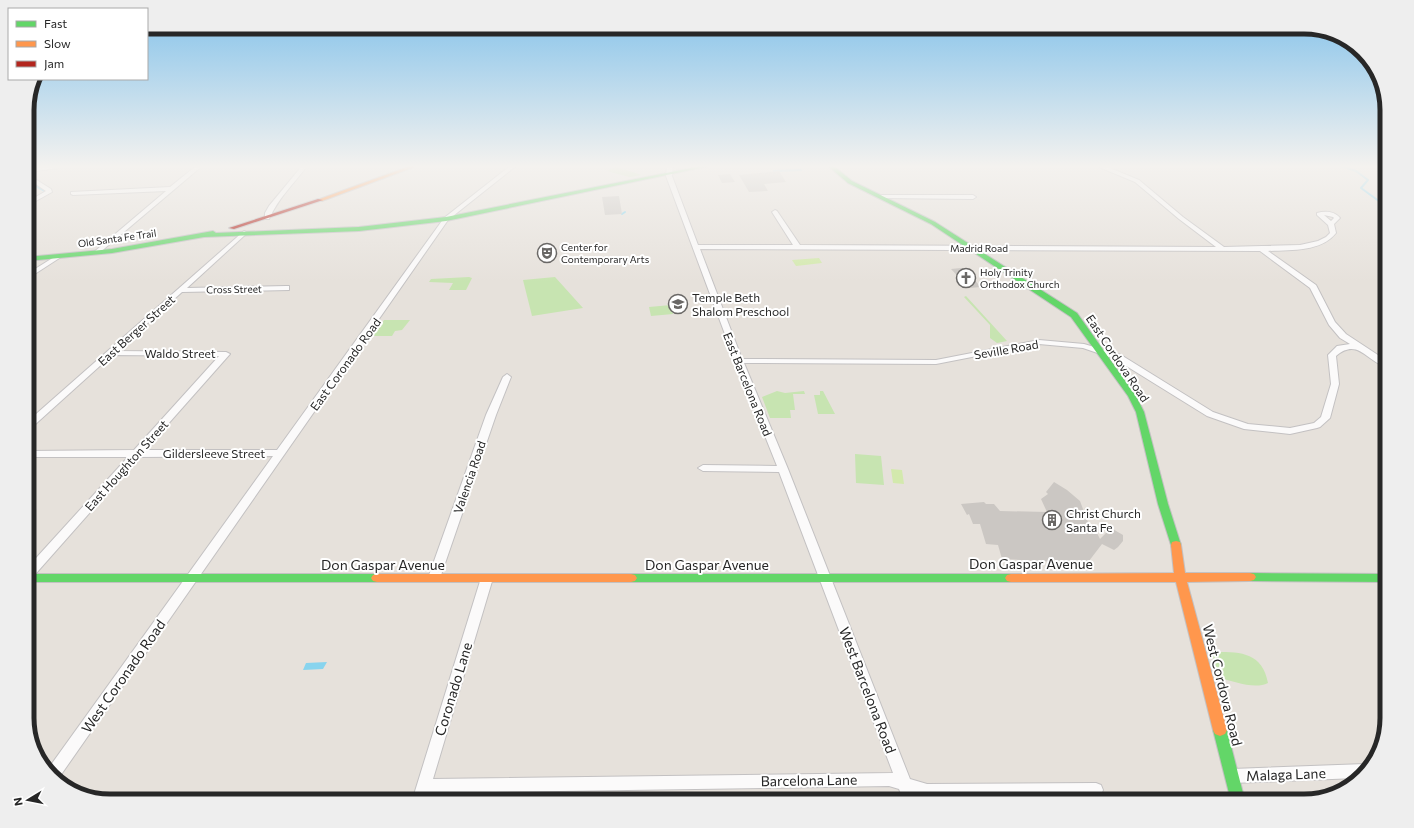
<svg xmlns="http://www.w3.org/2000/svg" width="1414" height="828" font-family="Commissioner,sans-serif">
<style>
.green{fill:#c7e4b1}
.pitch{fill:#d3e9ad}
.water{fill:#88d4ee}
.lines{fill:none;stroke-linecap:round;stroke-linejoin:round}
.stream{stroke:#88d4ee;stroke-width:2}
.building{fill:#cbc7c3}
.street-casing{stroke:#c3c1c2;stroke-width:2}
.fast-casing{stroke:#c3c1c2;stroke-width:2}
.slow-casing{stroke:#c3c1c2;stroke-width:2}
.jam-casing{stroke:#c3c1c2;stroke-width:2}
.street{fill:#fbfafa;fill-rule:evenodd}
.fast{fill:#63d668;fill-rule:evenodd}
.slow{fill:#ff974d;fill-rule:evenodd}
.jam{fill:#b3261e;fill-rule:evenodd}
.labels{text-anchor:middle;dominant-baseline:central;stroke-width:4;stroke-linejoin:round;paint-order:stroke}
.far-street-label{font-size:10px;fill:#272727;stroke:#fff}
.far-poi-label{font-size:10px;fill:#272727;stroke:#fff;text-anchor:start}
.poi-label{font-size:12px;fill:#272727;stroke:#fff;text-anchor:start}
.street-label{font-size:12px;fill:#272727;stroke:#fff}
.near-street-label{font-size:14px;fill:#272727;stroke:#fff}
.rim{fill:none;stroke:#272727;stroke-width:5}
</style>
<rect width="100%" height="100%" fill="#e6e1db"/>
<!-- green -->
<path class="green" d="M616,167L642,175L629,177L607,171Z
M469,277L472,278L466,290H449L453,283L429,282L431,279Z
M555,277L583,308L532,316L523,280Z
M966,296L1007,341L997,343L990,338V325L964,297Z
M671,305L673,314L651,316L649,307Z
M384,320H410L402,330L395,331L392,336H373Z
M777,391L785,393L804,391L805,394H793L795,410H790L791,418H770L762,397Z
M820,391H823L835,414H818L814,395H820Z
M855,454L881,456L884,485L856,483Z
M1212,652C1239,652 1262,651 1268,683C1254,690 1234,681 1218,678Z"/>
<!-- pitch -->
<path class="pitch" d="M819,258L822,263L796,266L792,260Z
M891,469L902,470L904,484L893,483Z"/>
<!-- water -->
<path class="water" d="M327,662L323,669L303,670L306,663Z"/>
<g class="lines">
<!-- stream -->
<path class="stream" d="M1341,166L1356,171L1368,180L1361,188L1387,207
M774,171L801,170
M27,181L46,192L43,193
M622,214L625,212"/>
</g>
<!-- building -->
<path class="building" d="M779,171L786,182L764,184L768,191L749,192L739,175Z
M730,174L735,182L722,183L718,175Z
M619,196L622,214L605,215L602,197Z
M961,268H963L981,287L969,288L951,269Z
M1054,482L1067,490L1080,501L1089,525L1094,527L1100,539L1111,528L1123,535V541L1118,547L1114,550L1102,544L1089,561L1058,562L1002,559L998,545L986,544L980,524H973L969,514L967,515L961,504L984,502L986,504H994L1000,511L1047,512L1041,499L1048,494L1046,492Z"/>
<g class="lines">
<defs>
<path id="street" d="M50,166H62L59,168L27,172V168Z
M196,166H202L98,254H94V252L166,191L73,195L71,194V192L170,187Z
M302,166H307C293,185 279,197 269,219H265V213L269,206Z
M510,166H516L448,220L58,779L48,769L273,456L139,457L31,579L27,580V568L128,457H27V451L134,450L219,356L112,355L30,429L27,430V422L244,231L246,232V234L187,288L286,286H289V290L182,292L117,351L226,352L230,354L145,450H277L444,218Z
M667,166H673L672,176L698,245H793L772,212L775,210L777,211L800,245L1216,247L1179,219L1135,182L1099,167V166H1105L1139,180L1183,217L1224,247L1300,245L1318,241L1326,237L1330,233L1328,225L1317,215V213C1325,211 1334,211 1340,218L1334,224L1336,233C1321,252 1291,250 1268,251L1316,285L1335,322L1346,334L1387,361V367C1367,362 1358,337 1336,356L1339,384L1330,418L1320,427L1317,428L1290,434L1244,429L1207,416L1115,359L1083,348L1039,344L936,364L744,363L788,469L910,779L927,784L1096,783L1101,785L1103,790L1101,795L1096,797L927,798L916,796L918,801H904L899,789L889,786L429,793L426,801H412L481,578L483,575L487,574L491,575L493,578L433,779L893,773L779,472L703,471L698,468L703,465L777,466L735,361L666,176ZM1324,215L1333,217L1334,218L1331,221ZM700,249L1260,251L1310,288L1329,325L1340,338L1350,344L1337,346L1328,355L1331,384L1321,417L1314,423L1290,428L1248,424L1213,412L1121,355L1084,344L1039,340L936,360L742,359Z
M27,174L51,189L52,192L27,206V202L46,191L27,178Z
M882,195H973L976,197L973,199L880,198L879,197Z
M59,254L62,256L61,257L27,279V274Z
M507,374L511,377L496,415L440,578L438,581L434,582L430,581L428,578L486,415L503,377Z
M1365,764L1370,766L1357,778L1232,783L1227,781L1225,776L1227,771L1232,769Z"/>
<path id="fast" d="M701,166H710L446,221L359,231L204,237L112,253L27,261V257L112,249L213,231L216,233L359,227L446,217Z
M828,166H834L852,181L935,222L1077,313L1136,396L1144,412L1168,504L1181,545L1180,548L1176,549L1172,548L1171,545L1158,504L1136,412L1128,396L1071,317L931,224L848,183Z
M1250,573L1387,574V582L1250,581L1246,580L1244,577L1246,574Z
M27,574H377L381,575L383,578L381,581L377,582H27Z
M631,574H1011L1015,575L1017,578L1015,581L1011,582H631L627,581L625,578L627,575Z
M1220,724L1225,726L1227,730L1245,801H1231L1213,730L1215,726Z"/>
<path id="slow" d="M410,166H417L322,201L317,200Z
M1176,541L1180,542L1181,545L1185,573H1250L1254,574L1256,577L1254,580L1250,581L1187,582L1227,730L1225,734L1220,736L1215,734L1213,730L1176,582H1011L1007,581L1005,578L1007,575L1011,574L1174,573L1171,545L1172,542Z
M377,574H631L635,575L637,578L635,581L631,582H377L373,581L371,578L373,575Z"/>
<path id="jam" d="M318,199L323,200L234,229L229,228Z"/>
</defs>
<!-- street casing -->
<use href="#street" class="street-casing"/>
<!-- fast casing -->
<use href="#fast" class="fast-casing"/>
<!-- slow casing -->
<use href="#slow" class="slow-casing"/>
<!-- jam casing -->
<use href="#jam" class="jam-casing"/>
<!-- street -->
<use href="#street" class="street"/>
<!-- fast -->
<use href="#fast" class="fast"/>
<!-- slow -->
<use href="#slow" class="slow"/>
<!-- jam -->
<use href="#jam" class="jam"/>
</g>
<!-- sky -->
<linearGradient id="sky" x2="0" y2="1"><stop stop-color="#81c1ea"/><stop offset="0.59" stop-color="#f4f2ef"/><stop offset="1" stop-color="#f4f2ef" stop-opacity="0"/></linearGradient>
<rect width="1414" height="282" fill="url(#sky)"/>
<!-- icons -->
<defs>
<symbol id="theatre-ring" viewBox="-11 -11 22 22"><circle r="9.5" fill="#fff" stroke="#6a6866" stroke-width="1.5"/><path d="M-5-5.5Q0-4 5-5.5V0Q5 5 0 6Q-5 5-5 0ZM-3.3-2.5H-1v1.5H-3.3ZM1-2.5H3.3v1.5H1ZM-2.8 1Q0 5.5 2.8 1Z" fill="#6a6866"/></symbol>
<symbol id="church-ring" viewBox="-11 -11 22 22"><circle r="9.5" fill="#fff" stroke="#6a6866" stroke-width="1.5"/><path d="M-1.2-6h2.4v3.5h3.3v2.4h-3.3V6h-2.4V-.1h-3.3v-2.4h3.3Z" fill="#6a6866"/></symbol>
<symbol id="school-ring" viewBox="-11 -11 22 22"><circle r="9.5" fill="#fff" stroke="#6a6866" stroke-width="1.5"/><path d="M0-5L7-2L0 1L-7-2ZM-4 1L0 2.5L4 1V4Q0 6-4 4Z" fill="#6a6866"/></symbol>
<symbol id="building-ring" viewBox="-11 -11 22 22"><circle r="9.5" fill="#fff" stroke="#6a6866" stroke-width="1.5"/><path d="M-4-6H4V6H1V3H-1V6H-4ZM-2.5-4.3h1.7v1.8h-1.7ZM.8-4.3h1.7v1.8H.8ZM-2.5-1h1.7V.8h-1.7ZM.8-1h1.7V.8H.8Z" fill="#6a6866"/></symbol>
</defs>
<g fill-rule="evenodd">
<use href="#theatre-ring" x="536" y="242" width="22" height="22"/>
<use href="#church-ring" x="955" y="267" width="22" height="22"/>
<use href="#school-ring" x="667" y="293" width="22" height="22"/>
<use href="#building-ring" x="1041" y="509" width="22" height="22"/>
</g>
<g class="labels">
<!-- far-street labels -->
<g class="far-street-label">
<text transform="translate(117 238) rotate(-8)">Old Santa Fe Trail</text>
<text x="979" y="248">Madrid Road</text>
<text transform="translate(234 289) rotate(-1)">Cross Street</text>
</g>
<!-- far-poi labels -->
<g class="far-poi-label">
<text x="561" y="247">Center for<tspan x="561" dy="12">Contemporary Arts</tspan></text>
<text x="980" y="272">Holy Trinity<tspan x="980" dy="12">Orthodox Church</tspan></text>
</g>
<!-- poi labels -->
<g class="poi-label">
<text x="692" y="297">Temple Beth<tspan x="692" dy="14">Shalom Preschool</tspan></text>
<text x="1066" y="513">Christ Church<tspan x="1066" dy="14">Santa Fe</tspan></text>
</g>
<!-- street labels -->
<g class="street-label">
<text transform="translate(136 330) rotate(-42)">East Berger Street</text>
<text transform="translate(1006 349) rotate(-10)">Seville Road</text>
<text x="180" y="353">Waldo Street</text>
<text transform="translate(1118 358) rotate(56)">East Cordova Road</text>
<text transform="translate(345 364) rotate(-54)">East Coronado Road</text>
<text transform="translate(748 384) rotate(68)">East Barcelona Road</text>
<text x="214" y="453">Gildersleeve Street</text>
<text transform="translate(126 465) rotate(-48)">East Houghton Street</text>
<text transform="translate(469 477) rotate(-71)">Valencia Road</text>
</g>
<!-- near-street labels -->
<g class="near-street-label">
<text x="1031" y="563">Don Gaspar Avenue</text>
<text x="383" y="564">Don Gaspar Avenue</text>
<text x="707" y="564">Don Gaspar Avenue</text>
<text transform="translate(123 676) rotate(-55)">West Coronado Road</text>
<text transform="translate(1223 685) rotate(76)">West Cordova Road</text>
<text transform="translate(453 689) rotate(-73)">Coronado Lane</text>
<text transform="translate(868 690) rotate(69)">West Barcelona Road</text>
<text transform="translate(1286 774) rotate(-2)">Malaga Lane</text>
<text transform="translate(809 780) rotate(-1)">Barcelona Lane</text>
</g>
</g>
<!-- crop -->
<path d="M0 0H1414V828H0ZM110 34H1304A76 76 0 0 1 1380 110V718A76 76 0 0 1 1304 794H110A76 76 0 0 1 34 718V110A76 76 0 0 1 110 34Z" fill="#eee" fill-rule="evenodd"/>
<path class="rim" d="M110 34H1304A76 76 0 0 1 1380 110V718A76 76 0 0 1 1304 794H110A76 76 0 0 1 34 718V110A76 76 0 0 1 110 34Z"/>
<!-- legend -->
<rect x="8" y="8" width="140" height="72" fill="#ffffff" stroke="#a9a9a9"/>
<rect x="16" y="21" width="20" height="6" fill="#63d668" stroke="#a9a9a9"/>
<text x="44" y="28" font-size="12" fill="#272727">Fast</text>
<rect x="16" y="41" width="20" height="6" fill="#ff974d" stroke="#a9a9a9"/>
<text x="44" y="48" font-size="12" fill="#272727">Slow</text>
<rect x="16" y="61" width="20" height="6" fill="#b3261e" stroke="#a9a9a9"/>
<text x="44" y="68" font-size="12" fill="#272727">Jam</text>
<!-- north arrow -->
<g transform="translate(28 800) rotate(260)" stroke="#ffffff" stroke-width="3" paint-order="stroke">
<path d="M0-3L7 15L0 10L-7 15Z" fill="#272727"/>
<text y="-6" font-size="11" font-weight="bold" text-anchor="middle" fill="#272727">N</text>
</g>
</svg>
